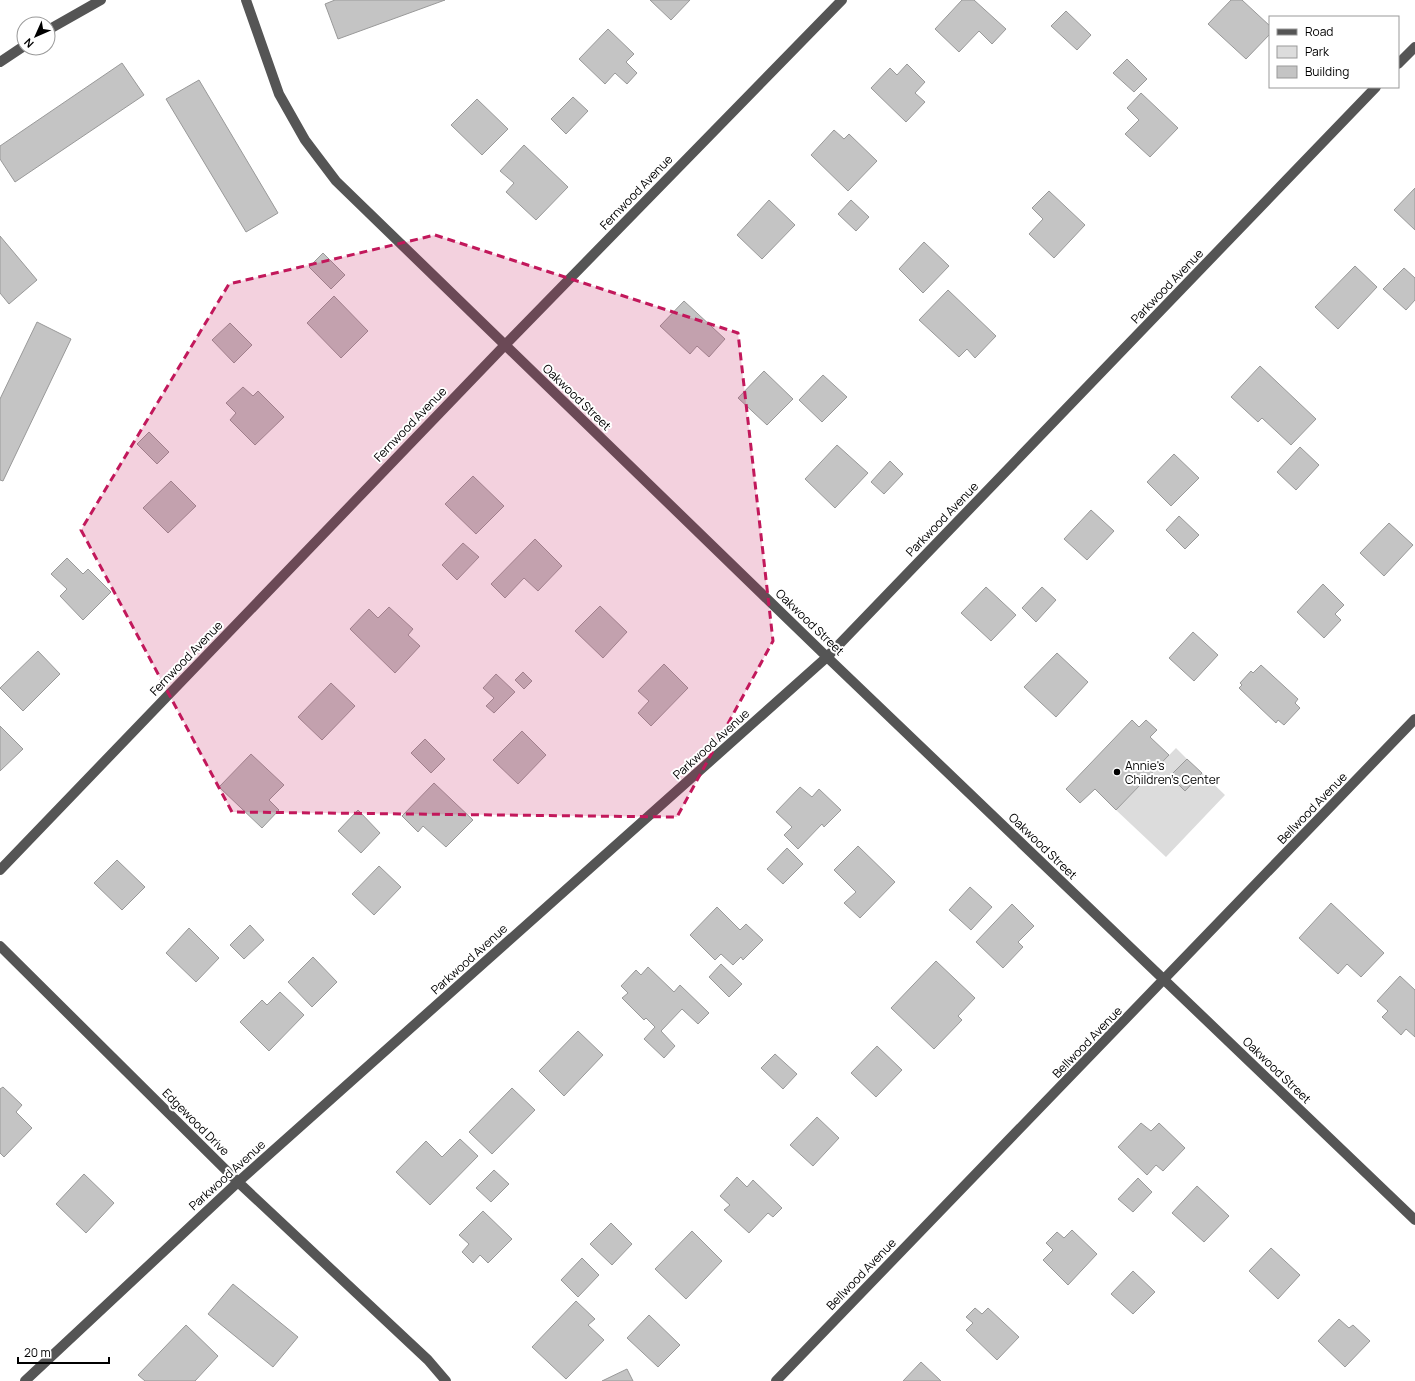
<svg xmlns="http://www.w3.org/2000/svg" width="1415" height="1381" font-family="Manrope,sans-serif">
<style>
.green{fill:#dcdcdc}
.building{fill:#c4c4c4;stroke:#999}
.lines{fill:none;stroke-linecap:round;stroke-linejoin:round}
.minor{stroke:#555;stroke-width:10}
.marked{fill:#c2185b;fill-opacity:0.2;stroke:#c2185b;stroke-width:3;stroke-dasharray:8 5;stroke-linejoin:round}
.poi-dot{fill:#000;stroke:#fff;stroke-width:1.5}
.labels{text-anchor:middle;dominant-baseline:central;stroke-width:4;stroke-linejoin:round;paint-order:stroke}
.street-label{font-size:12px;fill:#000;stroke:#fff}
.poi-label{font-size:12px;fill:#000;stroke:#fff;text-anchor:start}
</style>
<rect width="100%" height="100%" fill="#fff"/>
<!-- green -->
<path class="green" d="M1176,748L1187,759L1171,777L1185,791L1202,773L1225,795L1166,857L1116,810Z"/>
<!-- building -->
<path class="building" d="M335,0H445L338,39L325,4Z
M650,0H690L671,20Z
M962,0H974L1006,29L992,44L979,31L959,52L935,29Z
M1231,0H1242L1270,26V34L1246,59L1208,24Z
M1066,11L1091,35L1077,50L1051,26Z
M608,29L634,54L626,62L637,73L627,84L615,73L605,84L579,59Z
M1127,59L1147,79L1134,92L1113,73Z
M122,63L144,95L15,182L0,159V146Z
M907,64L925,82L915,93L925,102L906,122L871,88L890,68L897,75Z
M199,80L278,213L246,232L166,99Z
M1141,93L1178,128L1150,157L1125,134L1139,120L1127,108Z
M573,97L588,111L566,134L551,119Z
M477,99L508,129L482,155L451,125Z
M834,130L844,139L849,134L877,161L848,191L811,155Z
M524,145L568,187L536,220L506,192L514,183L500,171Z
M1415,188V230L1394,210Z
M1049,191L1085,225L1054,258L1029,234L1043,219L1032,208Z
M769,200L795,225L762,259L737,235Z
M851,200L869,217L856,231L838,214Z
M0,236L37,280L9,304L0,293Z
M924,242L949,266L923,293L899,269Z
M323,253L345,275L331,289L309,267Z
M1355,266L1377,287L1338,329L1315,307Z
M1404,268L1415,278V300L1406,310L1383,289Z
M948,290L996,336L975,358L967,349L959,357L919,320Z
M334,296L368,331L341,358L307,323Z
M684,301L725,339L709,357L697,346L690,354L660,326Z
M37,322L71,339L3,481L0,480V399Z
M230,323L252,345L234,363L212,340Z
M1260,366L1316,419L1291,445L1262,418L1258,422L1231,397Z
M764,371L793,399L767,425L738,398Z
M823,375L847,397L822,422L799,400Z
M243,387L253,396L258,391L284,417L255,445L230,420L236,413L226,403Z
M149,432L169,452L157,464L137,444Z
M837,445L868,473L835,508L805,479Z
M1300,447L1319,465L1296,490L1277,472Z
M1174,454L1199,478L1171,506L1147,482Z
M890,461L903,474L884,494L871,482Z
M473,476L504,506L476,534L445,504Z
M171,481L196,506L168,533L143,508Z
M1091,510L1114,531L1087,560L1064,539Z
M1179,516L1199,535L1185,549L1166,530Z
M1389,523L1413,545L1384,576L1360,553Z
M535,539L562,566L538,591L524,578L505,598L491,584Z
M463,543L479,557L457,580L442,565Z
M67,558L83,574L88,569L111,592L83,620L60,596L67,589L51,574Z
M1323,584L1344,605L1335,614L1341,620L1324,638L1297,612Z
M986,587L1016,615L991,641L961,613Z
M1042,587L1056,600L1036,622L1022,608Z
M600,606L627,632L603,658L575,631Z
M389,607L413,629L408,635L420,646L395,673L350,629L369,609L378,618Z
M1193,632L1218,655L1194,681L1169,658Z
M38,651L60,674L23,711L0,688Z
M1057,653L1088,682L1056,717L1024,687Z
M664,664L688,688L651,726L638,713L649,701L638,691Z
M1261,665L1298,699L1295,703L1300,708L1284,725L1278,720L1276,723L1239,688L1242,685L1240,683L1251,671L1253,673Z
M523,672L532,681L524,689L515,680Z
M496,674L515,692L494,713L486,706L494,698L483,688Z
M331,683L355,706L322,740L298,717Z
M1132,720L1139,727L1146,720L1157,730L1150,737L1169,755L1116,810L1095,789L1080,803L1066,789Z
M0,726L23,749L0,771Z
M522,731L546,755L518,784L493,760Z
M425,739L445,759L431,773L411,753Z
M251,754L284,785L269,800L279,810L262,828L219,787Z
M1187,759L1202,773L1185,791L1170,776Z
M434,783L473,820L446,847L423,826L418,832L402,816Z
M800,787L812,797L819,789L841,810L824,827L822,824L798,849L784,835L792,827L776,812Z
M358,810L380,833L361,853L338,831Z
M858,846L895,882L860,918L844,903L856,892L834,870Z
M787,848L803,864L783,884L767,869Z
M117,860L145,887L122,910L94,883Z
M379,866L401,887L374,915L352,894Z
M970,887L992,907L971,930L949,910Z
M1331,903L1384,953L1361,977L1347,964L1338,974L1299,938Z
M1012,904L1034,926L1018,942L1023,947L1003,968L976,942Z
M717,907L740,930L746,924L763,940L743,960L741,957L733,965L721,954L715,960L690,935Z
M250,925L264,940L244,959L230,945Z
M189,928L219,958L196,982L166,953Z
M313,957L337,982L312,1007L288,982Z
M936,961L975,998L958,1016L962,1020L934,1049L891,1008Z
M721,964L742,984L729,997L709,977Z
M648,967L674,992L680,985L709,1013L698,1024L682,1009L661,1031L675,1046L664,1058L644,1039L655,1027L646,1018L644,1020L622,998L628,993L621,986L636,970L641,975Z
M1400,976L1415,990V1037L1406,1029L1401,1035L1382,1017L1388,1011L1377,1001Z
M280,992L304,1015L269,1051L240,1022L262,1000L267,1005Z
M578,1031L603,1055L564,1096L539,1071Z
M877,1046L902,1070L876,1097L851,1073Z
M775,1054L797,1074L783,1089L761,1068Z
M3,1087L22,1105L16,1112L32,1128L4,1157L0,1153V1089Z
M512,1088L535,1110L492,1154L469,1132Z
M817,1117L839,1138L813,1166L790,1145Z
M1141,1123L1151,1131L1159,1123L1185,1148L1163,1171L1156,1165L1147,1175L1118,1147Z
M460,1139L478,1156L430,1205L396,1172L426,1141L442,1157Z
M494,1170L509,1184L491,1202L476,1188Z
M84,1174L114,1203L86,1233L56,1204Z
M737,1177L747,1187L753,1180L782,1208L773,1217L768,1213L749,1233L724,1210L730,1205L720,1196Z
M1138,1178L1152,1192L1133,1212L1118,1199Z
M1197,1186L1229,1216L1204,1242L1172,1213Z
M483,1211L512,1239L488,1263L480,1255L473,1263L462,1252L469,1244L459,1235Z
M611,1223L632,1244L612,1265L590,1244Z
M1072,1230L1097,1254L1068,1285L1043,1260L1053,1250L1046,1243L1057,1232L1064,1238Z
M692,1231L722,1261L686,1299L655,1269Z
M1271,1248L1300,1275L1278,1299L1249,1271Z
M582,1258L599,1275L578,1297L561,1280Z
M1133,1271L1155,1292L1133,1314L1111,1294Z
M233,1284L298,1337L273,1367L208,1314Z
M576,1301L595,1319L588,1325L604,1340L566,1379L532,1347Z
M975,1308L982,1314L988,1308L1019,1337L997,1360L966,1330L973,1323L966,1317Z
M649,1315L680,1345L658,1367L627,1338Z
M1339,1319L1349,1328L1353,1325L1370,1341L1345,1367L1318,1341Z
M186,1325L218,1356L195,1381H145L138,1375Z
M921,1362L941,1381H903Z
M627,1369L633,1381H602Z"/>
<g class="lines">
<!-- minor -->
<path class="minor" d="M246,0L279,94L305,140L336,181L827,657L1415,1220
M48,30L101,0
M0,62L24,46
M1398,64L1415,47
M0,870L505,345L842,0
M0,946L238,1182L428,1360L446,1381
M25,1381L238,1182L827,657L1376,87
M776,1381L1415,719"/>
</g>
<!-- marked area -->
<path class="marked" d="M435,235L738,333L773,641L677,817L232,812L81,530L229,284Z"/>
<!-- markers -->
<circle class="poi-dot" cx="1117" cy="772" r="4"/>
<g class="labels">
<!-- street labels -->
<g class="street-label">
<text transform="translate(636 192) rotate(-46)">Fernwood Avenue</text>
<text transform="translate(1167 286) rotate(-46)">Parkwood Avenue</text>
<text transform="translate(577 397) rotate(44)">Oakwood Street</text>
<text transform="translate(410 424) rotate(-46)">Fernwood Avenue</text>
<text transform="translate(942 519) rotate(-46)">Parkwood Avenue</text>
<text transform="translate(810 622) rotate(44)">Oakwood Street</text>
<text transform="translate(186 658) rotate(-46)">Fernwood Avenue</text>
<text transform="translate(711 744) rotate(-42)">Parkwood Avenue</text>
<text transform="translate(1312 808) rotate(-46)">Bellwood Avenue</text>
<text transform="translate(1043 846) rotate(44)">Oakwood Street</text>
<text transform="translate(469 959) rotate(-42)">Parkwood Avenue</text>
<text transform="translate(1087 1042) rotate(-46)">Bellwood Avenue</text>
<text transform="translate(1277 1070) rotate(44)">Oakwood Street</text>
<text transform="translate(196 1122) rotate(45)">Edgewood Drive</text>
<text transform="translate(227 1175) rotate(-42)">Parkwood Avenue</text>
<text transform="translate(861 1274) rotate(-46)">Bellwood Avenue</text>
</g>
<!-- poi labels -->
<g class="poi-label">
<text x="1125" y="765">Annie's<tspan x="1125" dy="14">Children's Center</tspan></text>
</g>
</g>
<!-- legend -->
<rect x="1269" y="16" width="130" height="72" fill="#ffffff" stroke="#999999"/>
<rect x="1277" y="29" width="20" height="6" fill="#555555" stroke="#999999"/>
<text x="1305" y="36" font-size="12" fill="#000000">Road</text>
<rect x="1277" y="46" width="20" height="12" fill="#dcdcdc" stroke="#999999"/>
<text x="1305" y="56" font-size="12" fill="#000000">Park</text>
<rect x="1277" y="66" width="20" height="12" fill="#c4c4c4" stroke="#999999"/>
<text x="1305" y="76" font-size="12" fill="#000000">Building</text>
<!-- north arrow -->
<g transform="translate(36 36) rotate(225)"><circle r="19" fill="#ffffff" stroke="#999999"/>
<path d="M0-3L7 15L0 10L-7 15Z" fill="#000000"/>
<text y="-6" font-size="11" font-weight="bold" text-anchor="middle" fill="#000000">N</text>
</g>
<!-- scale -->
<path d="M18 1357v6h91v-6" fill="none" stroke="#000000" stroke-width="2"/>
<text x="24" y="1357" font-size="12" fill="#000000" stroke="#ffffff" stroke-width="3" paint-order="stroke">20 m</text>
</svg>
